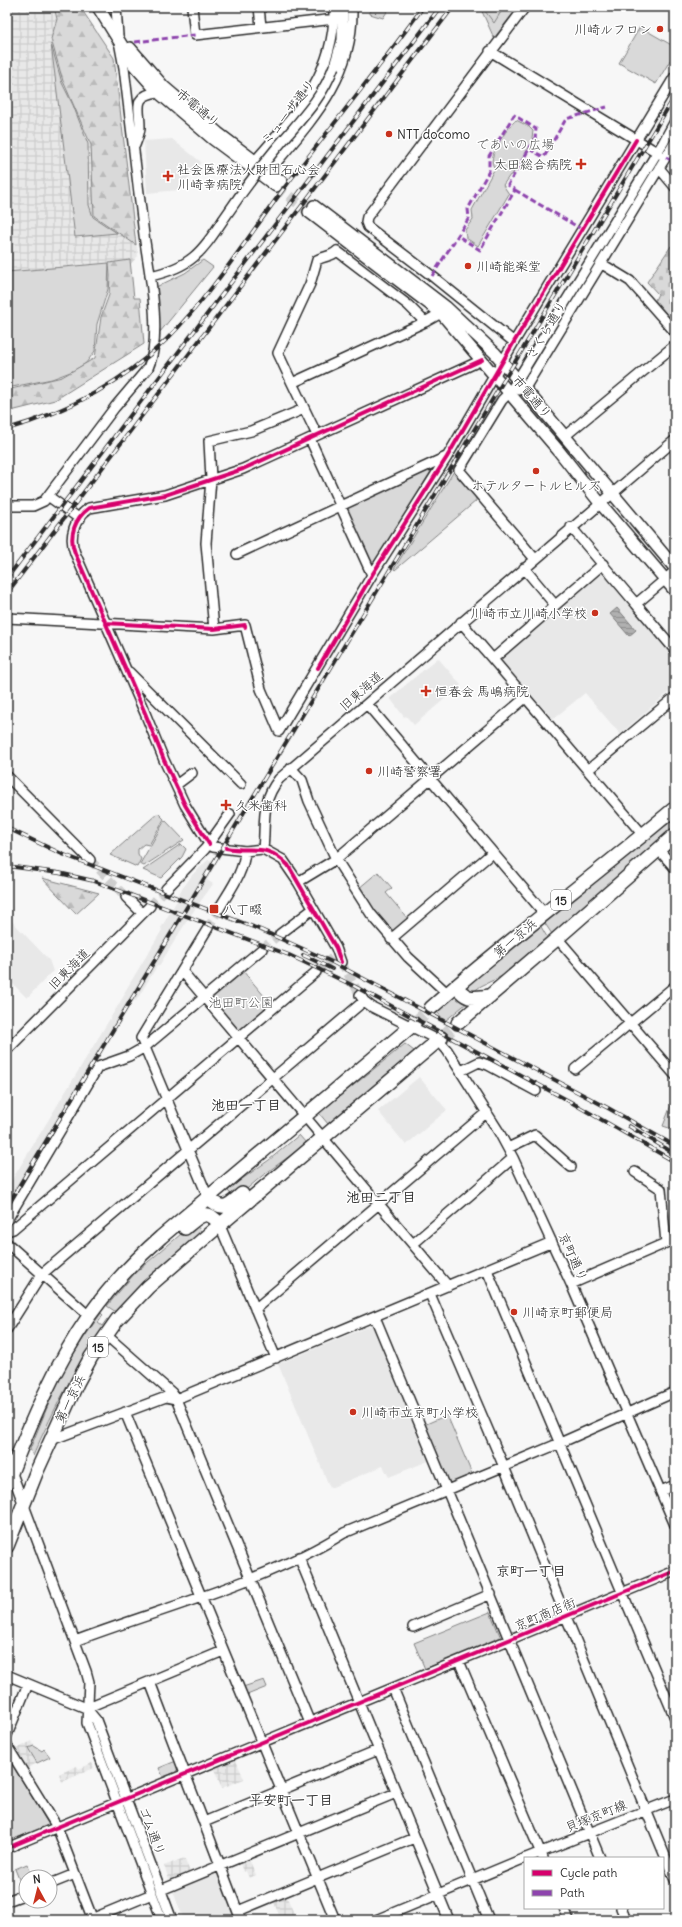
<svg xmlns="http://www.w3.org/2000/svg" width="682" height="1927" font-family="Delius,'Klee One',sans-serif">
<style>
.built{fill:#e8e8e8}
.industrial{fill:url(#industrial-grid)}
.green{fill:#d9d9d9;stroke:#828282}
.forest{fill:url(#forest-firs);stroke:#828282}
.cemetery{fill:url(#cemetery-stones);stroke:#828282}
.water{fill:url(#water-rules);stroke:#7b7b7b}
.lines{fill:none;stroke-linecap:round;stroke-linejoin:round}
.minor-tunnel{stroke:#cecece;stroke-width:9;stroke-dasharray:9 4.5;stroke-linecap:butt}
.major-tunnel{stroke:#cecece;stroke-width:11;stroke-dasharray:11 5.5;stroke-linecap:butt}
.highway-tunnel{stroke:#cecece;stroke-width:13;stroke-dasharray:13 6;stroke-linecap:butt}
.minor-casing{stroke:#2b2b2b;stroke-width:12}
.major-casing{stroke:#2b2b2b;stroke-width:14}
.highway-casing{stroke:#2b2b2b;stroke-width:16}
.minor{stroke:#fff;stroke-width:9}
.major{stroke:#fff;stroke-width:11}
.highway{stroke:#fff;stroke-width:13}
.rail-casing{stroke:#2b2b2b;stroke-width:4}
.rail{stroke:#fff;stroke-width:2.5;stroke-dasharray:8;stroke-linecap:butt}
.minor-bridge-casing{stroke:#2b2b2b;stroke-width:12;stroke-linecap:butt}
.minor-bridge{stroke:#fff;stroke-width:9}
.quiet{stroke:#8e44ad;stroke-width:3;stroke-dasharray:6 3;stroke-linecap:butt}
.cycleway-casing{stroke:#fff;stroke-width:6}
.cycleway{stroke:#d6006c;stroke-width:4}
.poi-dot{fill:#c8321e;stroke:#fff;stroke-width:1.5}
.labels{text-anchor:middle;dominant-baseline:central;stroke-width:3;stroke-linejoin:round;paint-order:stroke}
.shield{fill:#fff;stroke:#6b6b6b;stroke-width:1}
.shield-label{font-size:12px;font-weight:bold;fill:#2b2b2b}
.poi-label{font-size:13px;fill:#2b2b2b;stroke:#fff;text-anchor:start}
.street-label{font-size:13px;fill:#2b2b2b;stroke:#fff}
.park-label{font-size:13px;fill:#565656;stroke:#fff}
.neighbourhood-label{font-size:14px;font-weight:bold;fill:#2b2b2b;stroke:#fff}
</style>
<defs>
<pattern id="industrial-grid" width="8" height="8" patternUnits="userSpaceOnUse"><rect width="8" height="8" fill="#e8e8e8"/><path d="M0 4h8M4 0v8" fill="none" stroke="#c7c7c7"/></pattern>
<pattern id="forest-firs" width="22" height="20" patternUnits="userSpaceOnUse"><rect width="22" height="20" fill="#d9d9d9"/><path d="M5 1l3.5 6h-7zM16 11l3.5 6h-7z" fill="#bababa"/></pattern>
<pattern id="cemetery-stones" width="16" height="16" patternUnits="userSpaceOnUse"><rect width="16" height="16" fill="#d9d9d9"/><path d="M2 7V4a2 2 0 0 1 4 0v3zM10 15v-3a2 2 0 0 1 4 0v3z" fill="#bababa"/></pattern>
<pattern id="water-rules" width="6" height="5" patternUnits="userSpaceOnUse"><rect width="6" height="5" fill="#b0b0b0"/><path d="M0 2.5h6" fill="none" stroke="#8f8f8f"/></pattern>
</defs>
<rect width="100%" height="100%" fill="#f7f7f7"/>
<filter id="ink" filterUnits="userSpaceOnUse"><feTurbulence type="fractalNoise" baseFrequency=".025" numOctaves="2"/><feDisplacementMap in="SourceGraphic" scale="8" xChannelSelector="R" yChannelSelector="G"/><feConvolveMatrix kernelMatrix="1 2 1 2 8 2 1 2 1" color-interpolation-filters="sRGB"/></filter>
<g filter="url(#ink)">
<!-- built -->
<path class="built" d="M172,139L201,162L179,190L147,193L144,141Z
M600,570H605L675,655V687L620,734L585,693L553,719L500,659V655Z
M438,658L461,685L414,725L406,716L404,717L390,698Z
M208,860H218L207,880L213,884L188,919L159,966H157L136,1001L134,1000L132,1002L7,1212V1188L125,994L124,993L162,930L161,928L179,897L177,896L193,874Z
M7,916L49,960L53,971L27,998L7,978Z
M419,1077L447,1110L406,1145L378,1111Z
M372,1325L428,1461L389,1477L383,1466L330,1488L278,1364Z
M216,1871L218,1872L237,1920H184L172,1889Z"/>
<!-- industrial -->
<path class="industrial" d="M7,7H80L114,58L138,256L108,289L97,324L95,351L52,379L7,388Z
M32,1741L34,1746L28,1748L37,1763L28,1768L16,1749Z
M235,1758L244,1779L222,1788L213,1767Z
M92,1763L94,1768L62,1782L59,1774L77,1766L79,1769Z
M248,1857L256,1875L249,1878L246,1871L243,1872L239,1861Z
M184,1858L191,1874L170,1882L164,1866Z
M286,1895L295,1916L281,1920L273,1900Z"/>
<!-- green -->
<path class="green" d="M370,7H390L383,18L370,14Z
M480,7H518L494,38Z
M640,27L675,47V52L656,84L619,63Z
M51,44L62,83L73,105L88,144L89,205L93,217L117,233L75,237Z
M516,120L528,126L533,131L532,138L534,140L512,175H510L503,185L509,194L478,246L466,238L465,230L473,219L472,210L495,168C484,159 508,127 516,120Z
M203,260L213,267L160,332L154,288L185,273Z
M109,263L108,289L97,324L95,351L86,363L73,371L52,379L7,388V272Z
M428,468L431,471L375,565L371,564L346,509L347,506Z
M454,471L476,497V501L395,570L394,569Z
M158,813L164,819L149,845L144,844L138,849V854L141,859L137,867L110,855Z
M675,819V826L552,934L544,922L661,829Z
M165,820L184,840L144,866L140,864Z
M181,844L186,849L182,857L161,878L143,870Z
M378,872L392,888L386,893L408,919L393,931H390L358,889Z
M540,925L547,937L504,975L481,986L473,992L465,988Z
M243,971L271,1004L239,1031L211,998Z
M456,996L468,1002L445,1021L437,1012Z
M405,1044L414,1051L328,1124L319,1113Z
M675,1095V1130L663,1126Z
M299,1135L306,1143L302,1147L262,1176L235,1199L228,1191L235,1184L269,1160Z
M194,1223L201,1231L195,1237L140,1286L116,1312L107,1306L135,1273Z
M101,1313L103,1315L98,1323L102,1326L107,1319L109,1320C78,1362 54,1408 33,1456L30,1449C41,1423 51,1396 64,1370C75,1350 88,1332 101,1313Z
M447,1415L472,1474L450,1484L424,1425Z
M490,1612L501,1638L425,1669L414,1643Z
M264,1680L267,1687L247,1695L243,1687Z
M34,1746L42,1751L44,1749L50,1757L37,1763L28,1748Z
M7,1756L49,1825L7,1842Z
M176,1761L178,1768L176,1772L163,1777L159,1768Z
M27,1864L33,1877H26V1891L24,1892L15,1869Z"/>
<!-- forest -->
<path class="forest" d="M54,7H80L114,58L136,245L94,216L91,145L63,81L51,39L57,19Z
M482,7H504L494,23Z
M130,260L134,298H140L144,344L55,400L7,412V390L62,377L95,358L101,317L109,295L110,276L109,263Z
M42,878L99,893L76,914Z"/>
<!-- cemetery -->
<path class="cemetery" d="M671,246L675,251V324L655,300L658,294L647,282Z"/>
<!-- water -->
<path class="water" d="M617,608L636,630L629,636L610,614Z"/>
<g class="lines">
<!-- minor-tunnel -->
<path class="minor-tunnel" d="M90,860L126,897
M150,906L166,889
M208,928L219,909
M262,949L280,934
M341,962L360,995
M316,972L332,958"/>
<!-- major-tunnel -->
<path class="major-tunnel" d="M276,186L309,212"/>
<!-- highway-tunnel -->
<path class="highway-tunnel" d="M414,1024L431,1008
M441,1038L458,1023"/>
<defs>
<path id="minor" d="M192,7L195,35L335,19
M259,7L261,27
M490,51L660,154
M334,66L342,40L343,7
M135,145C137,140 140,133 140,127C140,107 132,96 158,92
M255,161C295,115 336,73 334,7
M659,168L675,187
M269,171C311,121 354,78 352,7
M602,264L630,281L675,332
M150,276C191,267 201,253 223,220
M514,342L432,276L368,227L366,222L367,217L525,7
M292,383L278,353L310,284L317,260C324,256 331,257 337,251L408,305L425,322
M519,390L525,388L675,142
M317,435L292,383L425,322L441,313
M565,436L675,345
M310,439L372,575
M48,496L80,519
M7,506H33L44,501L115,407L148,368C163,336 149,270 144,235C137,179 131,123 124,68L118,36L116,7
M571,527L636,604
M237,554L446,457
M535,559L459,470L502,400L510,392L663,143L675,121
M524,568L555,605
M675,571L636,604L675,650
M7,618L214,629L245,625L261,689L279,731L372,575L447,457L514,342L675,76
M461,622L643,835
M214,629L206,543L211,479L209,441L251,431L304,409
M493,659L603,564
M129,672L241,784
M367,704L544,913
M291,768L302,780L309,801L336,859L371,914L408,957L448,994
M588,770L675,697
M7,776L90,860
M176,785L192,773
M209,844L185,805L164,760L145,713L75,553C68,536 75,518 89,508L165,495L243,469L482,360
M209,844L213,847L245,851L263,849L283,860L298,882L336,948L341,962
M263,849C266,822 260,803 279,779L675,440
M658,849L675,868
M298,882L336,859L525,698
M166,889L205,849L230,814
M126,897L142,913
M219,909C229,891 244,873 245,851
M208,928L141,1038L210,1202
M280,934L313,909
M391,939L492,853
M558,939L675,1075
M182,971L448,1286
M360,995L364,1001L372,1007L438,1040L447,1050L499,1132L513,1158L571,1284L675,1525
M7,1050L150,906
M575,1069L675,986
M461,1071L479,1062L488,1065L536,1091
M508,1148L535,1135L571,1167
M635,1172L661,1189L666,1243
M7,1220L98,1067L129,1056L145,1047L262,949
M218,1221L276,1358
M7,1231L13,1229L316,972
M7,1243L89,1316
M413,1244L513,1158
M487,1270L675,1718
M571,1284L675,1239
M430,1294L504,1467L675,1880
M255,1309L487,1112
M375,1317L600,1858
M7,1329L42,1274L364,1001
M106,1335L172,1393L176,1399L310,1723
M125,1412L335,1920
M51,1440L166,1397L176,1399L552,1242
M7,1460L86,1671L89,1682L87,1723L162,1920
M661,1491L675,1485
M299,1557L449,1920
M413,1627L491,1594
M75,1641C162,1608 266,1582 344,1533L560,1443L675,1392
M459,1661L543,1858
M7,1675L86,1708L223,1651
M150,1682L241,1920
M393,1688L489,1920
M86,1708L96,1720L172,1920
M7,1735L28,1684
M7,1746L57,1827L93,1920
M204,1822L378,1750
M7,1848L675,1571
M526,1858L675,1799
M50,1884L75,1874
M161,1890L396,1793
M7,1901L26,1894
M564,1908L569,1920
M621,1908L626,1920
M238,1911L414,1838
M89,1920L152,1894
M376,1920L525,1858"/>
<path id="major" d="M98,7L134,65L158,92L213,139L276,186
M130,48L164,87L218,133L281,181
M314,206L446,307L495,353L675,568
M309,212L441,313L558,450L600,503L675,591"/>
<path id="highway" d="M456,986C467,1001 473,998 490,996
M431,1008C510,938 595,876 675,808
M458,1023L553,942L675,835
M208,1197C223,1213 228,1206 242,1194
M185,1228C199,1216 207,1207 220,1225
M7,1483C29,1426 54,1366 89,1316C109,1288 135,1260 161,1237L414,1024
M7,1546L36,1473L77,1383L91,1357L117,1320L148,1287L208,1235L441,1038"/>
</defs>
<!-- minor casing -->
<use href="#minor" class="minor-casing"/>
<!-- major casing -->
<use href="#major" class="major-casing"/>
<!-- highway casing -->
<use href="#highway" class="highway-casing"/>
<!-- minor -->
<use href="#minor" class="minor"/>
<!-- major -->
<use href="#major" class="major"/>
<!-- highway -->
<use href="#highway" class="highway"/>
<defs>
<path id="rail" d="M7,429C67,412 122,383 167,339C213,293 249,235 288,183C333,124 380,67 423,7
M7,578L440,7
M7,593L453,7
M7,828L62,854L261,930L332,962L608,1108L675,1146
M7,866L59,873L94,881L289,955L354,986L569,1101L675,1162
M303,955L332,969
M629,1126L675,1154
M7,1206L675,96"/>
</defs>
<!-- rail casing -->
<use href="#rail" class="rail-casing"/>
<!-- rail -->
<use href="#rail" class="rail"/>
<defs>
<path id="minor-bridge" d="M223,220C239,196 256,173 274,151C297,123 322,100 334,66"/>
</defs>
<!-- minor-bridge casing -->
<use href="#minor-bridge" class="minor-bridge-casing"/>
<!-- minor-bridge -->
<use href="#minor-bridge" class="minor-bridge"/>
<!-- quiet -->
<path class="quiet" d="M135,42L195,35
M529,149L544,157L566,119L607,107
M666,157L675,163
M515,190L583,230
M432,276L469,218L468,209L489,171V156L514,115L536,129L535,139L508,185L515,190L480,250L458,236"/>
<defs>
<path id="cycleway" d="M105,623L214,629L245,625V627
M318,668L372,575L447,457L514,342L636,140
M209,844L185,805L164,760L145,713L75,553C68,536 75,518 89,508L165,495L243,469L482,360
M226,848C255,853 264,842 288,865L336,948L341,962
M7,1848L675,1571"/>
</defs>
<!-- cycleway casing -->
<use href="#cycleway" class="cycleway-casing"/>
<!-- cycleway -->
<use href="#cycleway" class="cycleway"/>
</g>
</g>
<!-- markers -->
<g class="poi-dot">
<circle cx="660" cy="29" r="4"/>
<circle cx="389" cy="134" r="4"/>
<path d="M579 158h4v4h4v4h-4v4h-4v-4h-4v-4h4z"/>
<path d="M166 170h4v4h4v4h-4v4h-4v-4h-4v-4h4z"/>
<circle cx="468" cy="266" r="4"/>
<circle cx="536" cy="471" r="4"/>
<circle cx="595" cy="613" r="4"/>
<path d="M424 685h4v4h4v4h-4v4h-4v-4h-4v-4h4z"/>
<circle cx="369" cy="771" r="4"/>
<path d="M224 799h4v4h4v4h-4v4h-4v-4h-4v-4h4z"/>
<rect x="209" y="904" width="10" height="10" rx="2"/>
<circle cx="514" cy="1312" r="4"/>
<circle cx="353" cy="1412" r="4"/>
</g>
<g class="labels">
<!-- shield labels -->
<g class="shield">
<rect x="551" y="890" width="20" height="20" rx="3"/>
<rect x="88" y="1337" width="20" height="20" rx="3"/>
</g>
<g class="shield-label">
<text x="561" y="900">15</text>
<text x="98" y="1347">15</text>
</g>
<!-- poi labels -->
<g class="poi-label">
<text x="652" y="29" text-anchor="end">川崎ルフロン</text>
<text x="397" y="134">NTT docomo</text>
<text x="572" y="164" text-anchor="end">太田総合病院</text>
<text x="177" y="169">社会医療法人財団石心会<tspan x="177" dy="15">川崎幸病院</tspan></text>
<text x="476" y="266">川崎能楽堂</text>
<text x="536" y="485" text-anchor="middle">ホテルタートルヒルズ</text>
<text x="587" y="613" text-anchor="end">川崎市立川崎小学校</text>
<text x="435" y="691">恒春会 馬嶋病院</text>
<text x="377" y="771">川崎警察署</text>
<text x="235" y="805">久米歯科</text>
<text x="223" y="909">八丁畷</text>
<text x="522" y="1312">川崎京町郵便局</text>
<text x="361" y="1412">川崎市立京町小学校</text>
</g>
<!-- street labels -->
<g class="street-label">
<text transform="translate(198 108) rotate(40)">市電通り</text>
<text transform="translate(288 112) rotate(-52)">ミューザ通り</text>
<text transform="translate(546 330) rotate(-59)">さくら通り</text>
<text transform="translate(532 397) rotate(50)">市電通り</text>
<text transform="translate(361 691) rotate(-41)">旧東海道</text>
<text transform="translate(515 938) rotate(-40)">第一京浜</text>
<text transform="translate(69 969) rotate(-45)">旧東海道</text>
<text transform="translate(573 1257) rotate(66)">京町通り</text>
<text transform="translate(70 1399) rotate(-64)">第一京浜</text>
<text transform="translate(545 1614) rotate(-23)">京町商店街</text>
<text transform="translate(596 1816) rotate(-22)">貝塚京町線</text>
<text transform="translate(152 1831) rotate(69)">ゴム通り</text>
</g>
<!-- park labels -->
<g class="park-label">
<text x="515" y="144">であいの広場</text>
<text x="241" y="1002">池田町公園</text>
</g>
<!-- neighbourhood labels -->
<g class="neighbourhood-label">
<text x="246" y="1105">池田一丁目</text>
<text x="381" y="1197">池田二丁目</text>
<text x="531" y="1571">京町一丁目</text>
<text x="291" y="1800">平安町一丁目</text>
</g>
</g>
<!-- margin -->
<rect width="682" height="1927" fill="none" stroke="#fff" stroke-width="24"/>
<rect x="12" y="12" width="658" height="1903" fill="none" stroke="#2b2b2b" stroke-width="1.5" filter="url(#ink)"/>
<!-- legend -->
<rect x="524" y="1857" width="140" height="52" fill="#ffffff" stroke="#aaaaaa"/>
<rect x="532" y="1870" width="20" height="6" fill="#d6006c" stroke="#aaaaaa"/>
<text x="560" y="1877" font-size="12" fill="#2b2b2b">Cycle path</text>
<rect x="532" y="1890" width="20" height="6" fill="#8e44ad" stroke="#aaaaaa"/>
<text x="560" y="1897" font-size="12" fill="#2b2b2b">Path</text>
<!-- north arrow -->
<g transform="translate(38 1889) rotate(353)"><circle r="19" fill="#ffffff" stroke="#aaaaaa"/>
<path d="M0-3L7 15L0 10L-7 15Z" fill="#c8321e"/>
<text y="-6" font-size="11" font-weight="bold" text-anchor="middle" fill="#2b2b2b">N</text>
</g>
</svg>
